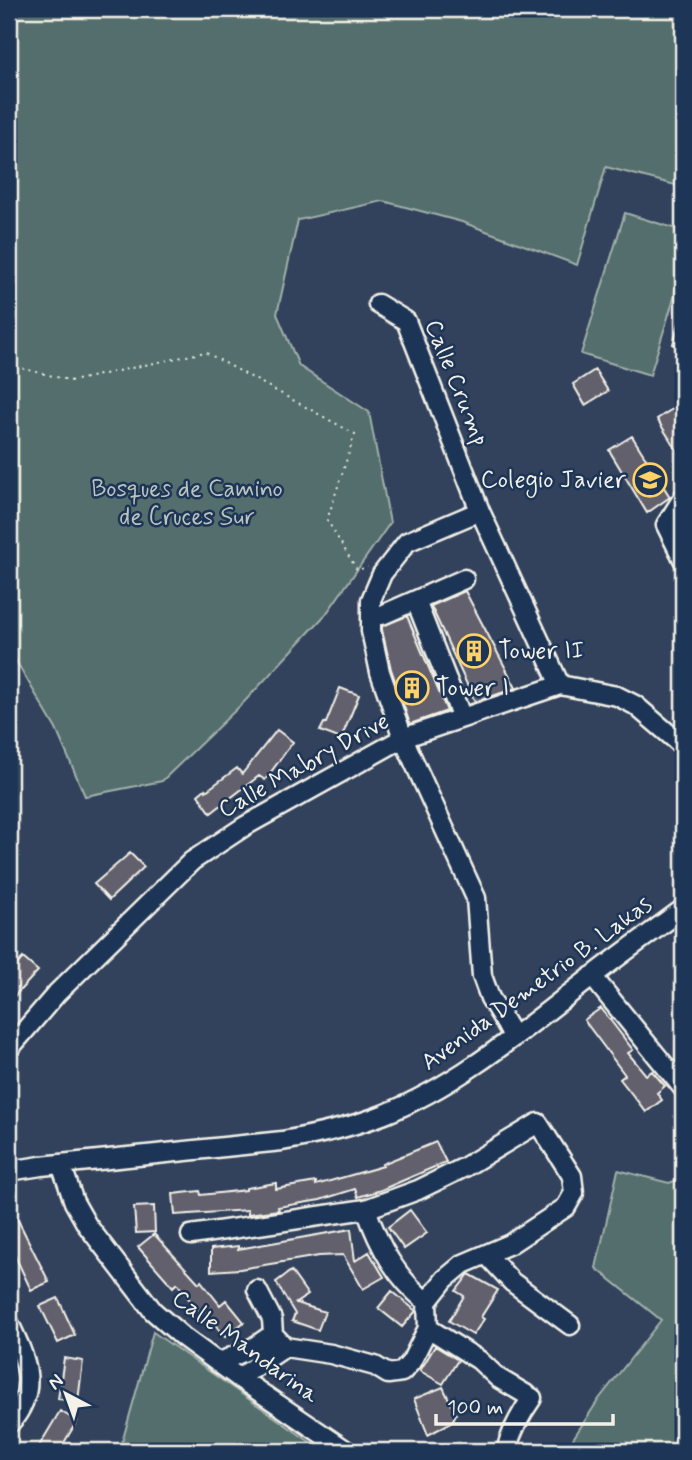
<svg xmlns="http://www.w3.org/2000/svg" width="692" height="1460" font-family="Mynerve,sans-serif">
<style>
.green{fill:#526e6c;stroke:#a3b0aa;stroke-width:2}
.building{fill:#62616c;stroke:#f4f1e8;stroke-width:2}
.lines{fill:none;stroke-linecap:round;stroke-linejoin:round}
.minor-casing{stroke:#f4f1e8;stroke-width:23}
.path{stroke:#f4f1e8;stroke-width:2;stroke-dasharray:2 5;stroke-linecap:butt}
.minor{stroke:#1d3557;stroke-width:18}
.labels{text-anchor:middle;dominant-baseline:central;stroke-width:5;stroke-linejoin:round;paint-order:stroke}
.street-label{font-size:24px;fill:#f4f1e8;stroke:#1d3557}
.poi-label{font-size:24px;fill:#f4f1e8;stroke:#1d3557;text-anchor:start}
.park-label{font-size:24px;fill:#bbc3bd;stroke:#1d3557}
</style>
<rect width="100%" height="100%" fill="#32425d"/>
<filter id="ink" filterUnits="userSpaceOnUse"><feTurbulence type="fractalNoise" baseFrequency=".0143" numOctaves="2"/><feDisplacementMap in="SourceGraphic" scale="14" xChannelSelector="R" yChannelSelector="G"/><feConvolveMatrix kernelMatrix="1 2 1 2 8 2 1 2 1" color-interpolation-filters="sRGB"/></filter>
<g filter="url(#ink)">
<!-- green -->
<path class="green" d="M9,9H683V187L606,167L577,265L462,222L383,201L298,220L277,314L299,366L369,412L390,523L326,614L245,701L162,781L85,796L56,729L9,649V261L14,246L9,242Z
M625,213L683,231V269L650,375L581,354Z
M618,1170L669,1183L683,1178V1451H565L599,1399L661,1320L596,1268Z
M153,1332L323,1451H117L121,1446Z"/>
<!-- building -->
<path class="building" d="M681,316H683V347L673,344Z
M595,370L608,391L585,405L573,384Z
M680,404L683,410V460L657,419Z
M632,436L670,497L647,513L609,450Z
M465,591L516,688L475,702L431,606Z
M407,616L447,711L410,724L391,669L382,630V626Z
M340,688L359,695L341,739L320,731L324,723H326Z
M277,730L293,742L265,780L259,776L211,813L198,795L205,789L206,791L237,768L242,774Z
M130,853L144,867L109,900L94,884Z
M23,958L38,971L9,1002V973Z
M601,1008L633,1050L628,1053L646,1075L652,1071L665,1086L657,1093L662,1100L646,1112L620,1079L625,1075L584,1020Z
M436,1142L446,1162L381,1190L358,1197L355,1189L320,1200L278,1207L279,1210L248,1214V1210L175,1215L173,1194L200,1191L201,1195L246,1190V1188L276,1183V1189L316,1182V1185L383,1166L382,1164Z
M9,1202L49,1282L31,1290L9,1243Z
M154,1206L155,1232L136,1233L134,1207Z
M410,1210L427,1233L404,1249L388,1227Z
M351,1229L355,1261L369,1252L384,1277L363,1289L343,1255L319,1256L240,1269L211,1271V1249L238,1246V1249Z
M154,1234L199,1283L201,1281L220,1305L226,1300L244,1322L225,1337L205,1312L201,1315L177,1283L173,1287L138,1247Z
M291,1271L308,1295L296,1303L325,1312L318,1330L292,1321L295,1314L276,1282Z
M469,1274L498,1290L481,1317L484,1319L473,1335L449,1321L464,1296L456,1291Z
M392,1291L416,1311L402,1327L378,1308Z
M58,1298L75,1335L58,1343L40,1306Z
M435,1346L458,1360L443,1384L420,1371Z
M64,1358L83,1361L78,1401L58,1399Z
M443,1387L456,1414L452,1422L428,1435L414,1399Z
M60,1411L77,1421L59,1451H49L39,1446Z"/>
<g class="lines">
<defs>
<path id="minor" d="M378,304L406,321L480,511L560,685
M683,498L666,525L683,559
M480,511L407,542L382,574L371,600V631L380,672L403,738L476,898L482,976L490,998L514,1037
M416,601L462,718
M382,615L464,579
M592,976L683,1088
M9,1049L57,993L192,861L245,826L403,738L560,685L617,696L635,705L683,746
M61,1164L74,1202L87,1225L153,1311L183,1337L239,1378L347,1451
M9,1171L41,1166L282,1141C317,1135 352,1127 385,1114C460,1084 525,1028 589,979C619,955 652,932 683,909
M366,1209C379,1246 396,1278 427,1302
M191,1235L366,1209L418,1190L465,1167L538,1123L572,1176L574,1193L566,1207L510,1244L463,1264L445,1279L427,1302
M487,1255L512,1282L570,1325
M257,1290L272,1319L273,1334
M9,1323C26,1359 40,1389 10,1423
M428,1328L479,1360L498,1378L532,1398C520,1415 511,1431 506,1451
M273,1334L285,1347L331,1354L375,1366L388,1374L402,1372L411,1362L428,1328L427,1302
M218,1363L254,1347L273,1334
M239,1378L285,1347"/>
</defs>
<!-- minor casing -->
<use href="#minor" class="minor-casing"/>
<!-- path -->
<path class="path" d="M9,365L72,381L205,352L355,434L327,520L357,570L368,567"/>
<!-- minor -->
<use href="#minor" class="minor"/>
</g>
</g>
<!-- icons -->
<defs>
<symbol id="school-ring" viewBox="-11 -11 22 22"><circle r="9.5" fill="#1d3557" stroke="#ffd166" stroke-width="1.5"/><path d="M0-5L7-2L0 1L-7-2ZM-4 1L0 2.5L4 1V4Q0 6-4 4Z" fill="#ffd166"/></symbol>
<symbol id="building-ring" viewBox="-11 -11 22 22"><circle r="9.5" fill="#1d3557" stroke="#ffd166" stroke-width="1.5"/><path d="M-4-6H4V6H1V3H-1V6H-4ZM-2.5-4.3h1.7v1.8h-1.7ZM.8-4.3h1.7v1.8H.8ZM-2.5-1h1.7V.8h-1.7ZM.8-1h1.7V.8H.8Z" fill="#ffd166"/></symbol>
</defs>
<g fill-rule="evenodd">
<use href="#school-ring" x="631" y="461" width="38" height="38"/>
<use href="#building-ring" x="455" y="632" width="38" height="38"/>
<use href="#building-ring" x="393" y="669" width="38" height="38"/>
</g>
<g class="labels">
<!-- street labels -->
<g class="street-label">
<text transform="translate(456 383) rotate(68)">Calle Crump</text>
<text transform="translate(304 766) rotate(-29)">Calle Mabry Drive</text>
<text transform="translate(537 984) rotate(-36)">Avenida Demetrio B. Lakas</text>
<text transform="translate(245 1347) rotate(36)">Calle Mandarina</text>
</g>
<!-- poi labels -->
<g class="poi-label">
<text x="626" y="480" text-anchor="end">Colegio Javier</text>
<text x="498" y="651">Tower II</text>
<text x="436" y="688">Tower I</text>
</g>
<!-- park labels -->
<g class="park-label">
<text x="187" y="489">Bosques de Camino<tspan x="187" dy="28">de Cruces Sur</tspan></text>
</g>
</g>
<!-- margin -->
<rect width="692" height="1460" fill="none" stroke="#1d3557" stroke-width="35"/>
<rect x="18" y="18" width="657" height="1425" fill="none" stroke="#f4f1e8" stroke-width="2.5" filter="url(#ink)"/>
<!-- north arrow -->
<g transform="translate(66 1394) rotate(319)" stroke="#1d3557" stroke-width="5" paint-order="stroke">
<path d="M0-5L12 26L0 18L-12 26Z" fill="#f4f1e8"/>
<text y="-10" font-size="19" font-weight="bold" text-anchor="middle" fill="#f4f1e8">N</text>
</g>
<!-- scale -->
<path d="M436 1414v10h177v-10" fill="none" stroke="#f4f1e8" stroke-width="3.5"/>
<text x="447" y="1414" font-size="21" fill="#f4f1e8" stroke="#1d3557" stroke-width="5" paint-order="stroke">100 m</text>
</svg>
